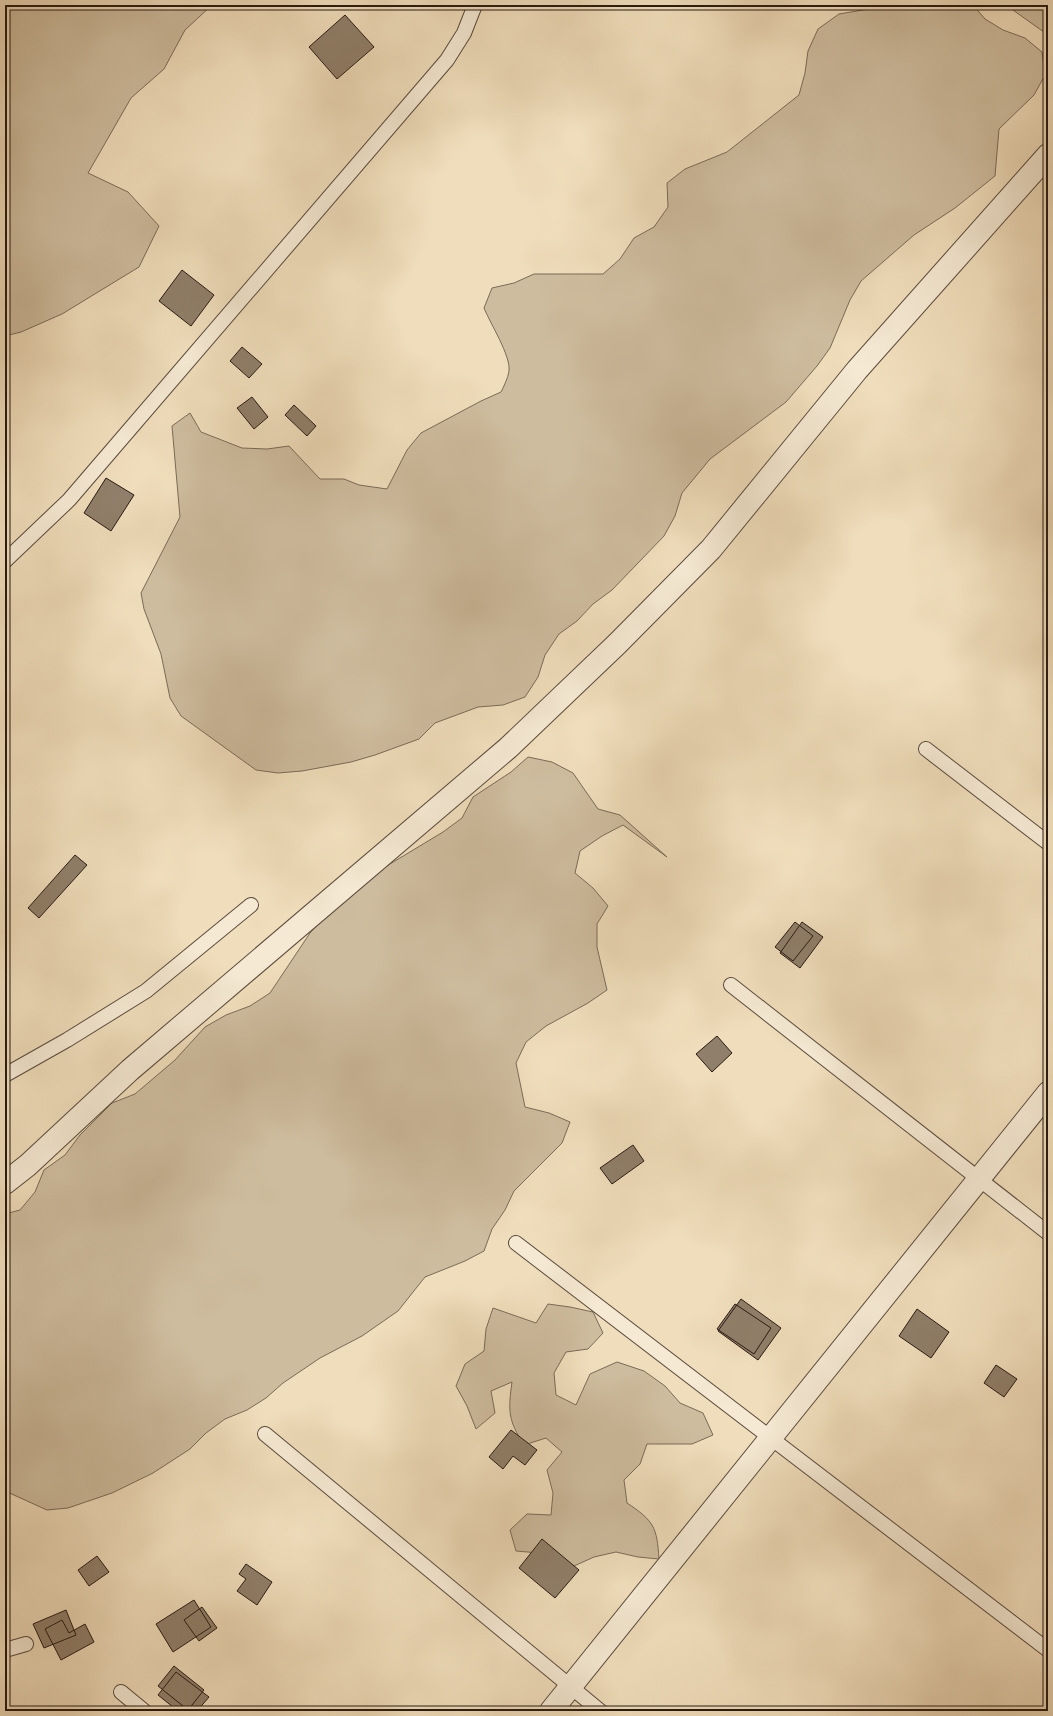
<svg xmlns="http://www.w3.org/2000/svg" width="1053" height="1716" font-family="Alegreya,serif">
<style>
.green{fill:#cebc9e;stroke:#7a6b58}
.building{fill:#907f6a;stroke:#271a13}
.lines{fill:none;stroke-linecap:round;stroke-linejoin:round}
.lane-casing{stroke:#594b3d;stroke-width:16}
.street-casing{stroke:#594b3d;stroke-width:24}
.lane{stroke:#f5e9d3;stroke-width:14}
.street{stroke:#f5e9d3;stroke-width:22}
</style>
<rect width="100%" height="100%" fill="#f0ddbb"/>
<filter id="stains"><feTurbulence type="fractalNoise" baseFrequency=".005" numOctaves="4"/><feColorMatrix values="0 0 0 0 .2 0 0 0 0 .09 0 0 0 0 .02 0 0 0 .5 -.17"/></filter>
<radialGradient id="worn" r=".72"><stop offset=".6" stop-color="#630" stop-opacity="0"/><stop offset="1" stop-color="#630" stop-opacity=".3"/></radialGradient>
<!-- green -->
<path class="green" d="M5,5H212L185,30L164,69L131,98L88,173L128,192L159,226L139,267L62,314L21,332L5,336Z
M893,5H973L985,19L1003,30L1025,38L1042,52L1045,75L1034,95L999,129L995,176L955,208L914,235L861,281L850,300L830,348L817,366L786,402L710,459L682,493L675,516L664,536L612,590L593,604L577,621L559,634L545,655L538,677L525,697L503,705L478,707L435,723L419,739L375,755L351,762L302,771L278,773L256,770L181,716L170,698L161,654L144,609L141,593L180,517L172,426L190,413L201,432L242,448L267,449L289,446L320,479H344L359,485L387,489L407,450L421,433L481,401L501,392C504,386 508,378 509,371C511,356 490,323 484,308L492,288L514,283L534,274H603L620,259L634,238L654,227L668,207L667,183L685,169L727,152L799,95L805,73L808,51L818,29L839,14Z
M1006,5H1048V35Z
M528,757L552,762L573,773L598,809L620,815L667,857L623,825L602,836L580,851L575,873L593,888L608,906L597,924V947L607,990L588,1003L546,1026L526,1042L516,1063L525,1107L549,1113L570,1122L562,1143L514,1191L505,1210L492,1229L484,1251L465,1261L425,1277L398,1311L362,1336L320,1358L283,1383L266,1398L247,1410L225,1419L206,1433L190,1449L153,1473L112,1493L68,1508L47,1510L5,1491V1214L20,1210L35,1192L44,1170L65,1155L80,1135L112,1103L135,1094L175,1060L205,1027L226,1015L250,1006L270,993L310,933L325,916L380,870L443,832L462,818L473,797L511,772Z
M548,1304L570,1307L593,1312L603,1333L588,1349L566,1352L554,1373L556,1395L576,1405L590,1374L617,1362L644,1371L665,1386L680,1403L703,1413L713,1435L692,1444H647L640,1464L624,1480L627,1503C654,1521 657,1527 659,1559L638,1557L616,1552L594,1557L574,1566L539,1553L516,1551L510,1530L527,1514L551,1515L553,1493L547,1470L562,1452L546,1438L524,1445C508,1420 508,1411 512,1382L491,1391L495,1413L476,1429L467,1406L456,1386L465,1364L484,1351L486,1329L493,1308L536,1323Z"/>
<!-- building -->
<path class="building" d="M345,15L374,47L337,79L309,47Z
M182,270L214,295L191,326L159,301Z
M242,347L262,364L249,378L230,361Z
M252,397L268,417L254,429L237,408Z
M294,405L316,426L307,436L285,415Z
M106,478L134,495L111,531L84,513Z
M75,855L87,865L39,918L28,908Z
M795,922L813,936L793,961L775,947Z
M802,922L823,937L800,968L780,953Z
M717,1036L732,1053L712,1072L696,1054Z
M633,1145L644,1161L612,1184L600,1168Z
M741,1299L781,1328L758,1360L718,1331Z
M735,1304L771,1328L754,1354L717,1329Z
M917,1309L949,1332L931,1358L899,1336Z
M996,1365L1017,1379L1004,1397L984,1383Z
M511,1430L537,1450L525,1465L513,1456L503,1469L489,1457Z
M542,1539L579,1570L555,1598L519,1568Z
M97,1556L109,1572L89,1586L78,1570Z
M246,1564L272,1582L257,1605L237,1591L246,1579L239,1574Z
M194,1600L211,1627L173,1652L156,1624Z
M202,1607L217,1628L199,1641L184,1620Z
M66,1610L76,1635L44,1648L33,1624Z
M62,1620L69,1633L85,1624L94,1642L61,1660L45,1629Z
M174,1666L204,1690L188,1710L158,1686Z
M176,1672L209,1697L197,1711H178L158,1695Z"/>
<g class="lines">
<defs>
<path id="lane" d="M5,561L69,500L447,60L464,33L475,5
M926,749L1048,843
M731,985L1048,1233
M5,1075L67,1040L146,991L251,905
M516,1243L1048,1650
M265,1434L600,1711
M5,1650L26,1644
M121,1692L144,1711"/>
<path id="street" d="M5,1183L28,1165L130,1070L508,748L617,644L711,549L857,370L1048,155
M551,1711L1048,1093"/>
</defs>
<!-- lane casing -->
<use href="#lane" class="lane-casing"/>
<!-- street casing -->
<use href="#street" class="street-casing"/>
<!-- lane -->
<use href="#lane" class="lane"/>
<!-- street -->
<use href="#street" class="street"/>
</g>
<!-- margin -->
<rect width="1053" height="1716" fill="none" stroke="#f0ddbb" stroke-width="20"/>
<rect x="6" y="6" width="1041" height="1704" fill="none" stroke="#271a13" stroke-width="2"/>
<rect x="10" y="10" width="1033" height="1696" fill="none" stroke="#271a13"/>
<rect width="100%" height="100%" filter="url(#stains)"/>
<rect width="100%" height="100%" fill="url(#worn)"/>
</svg>
